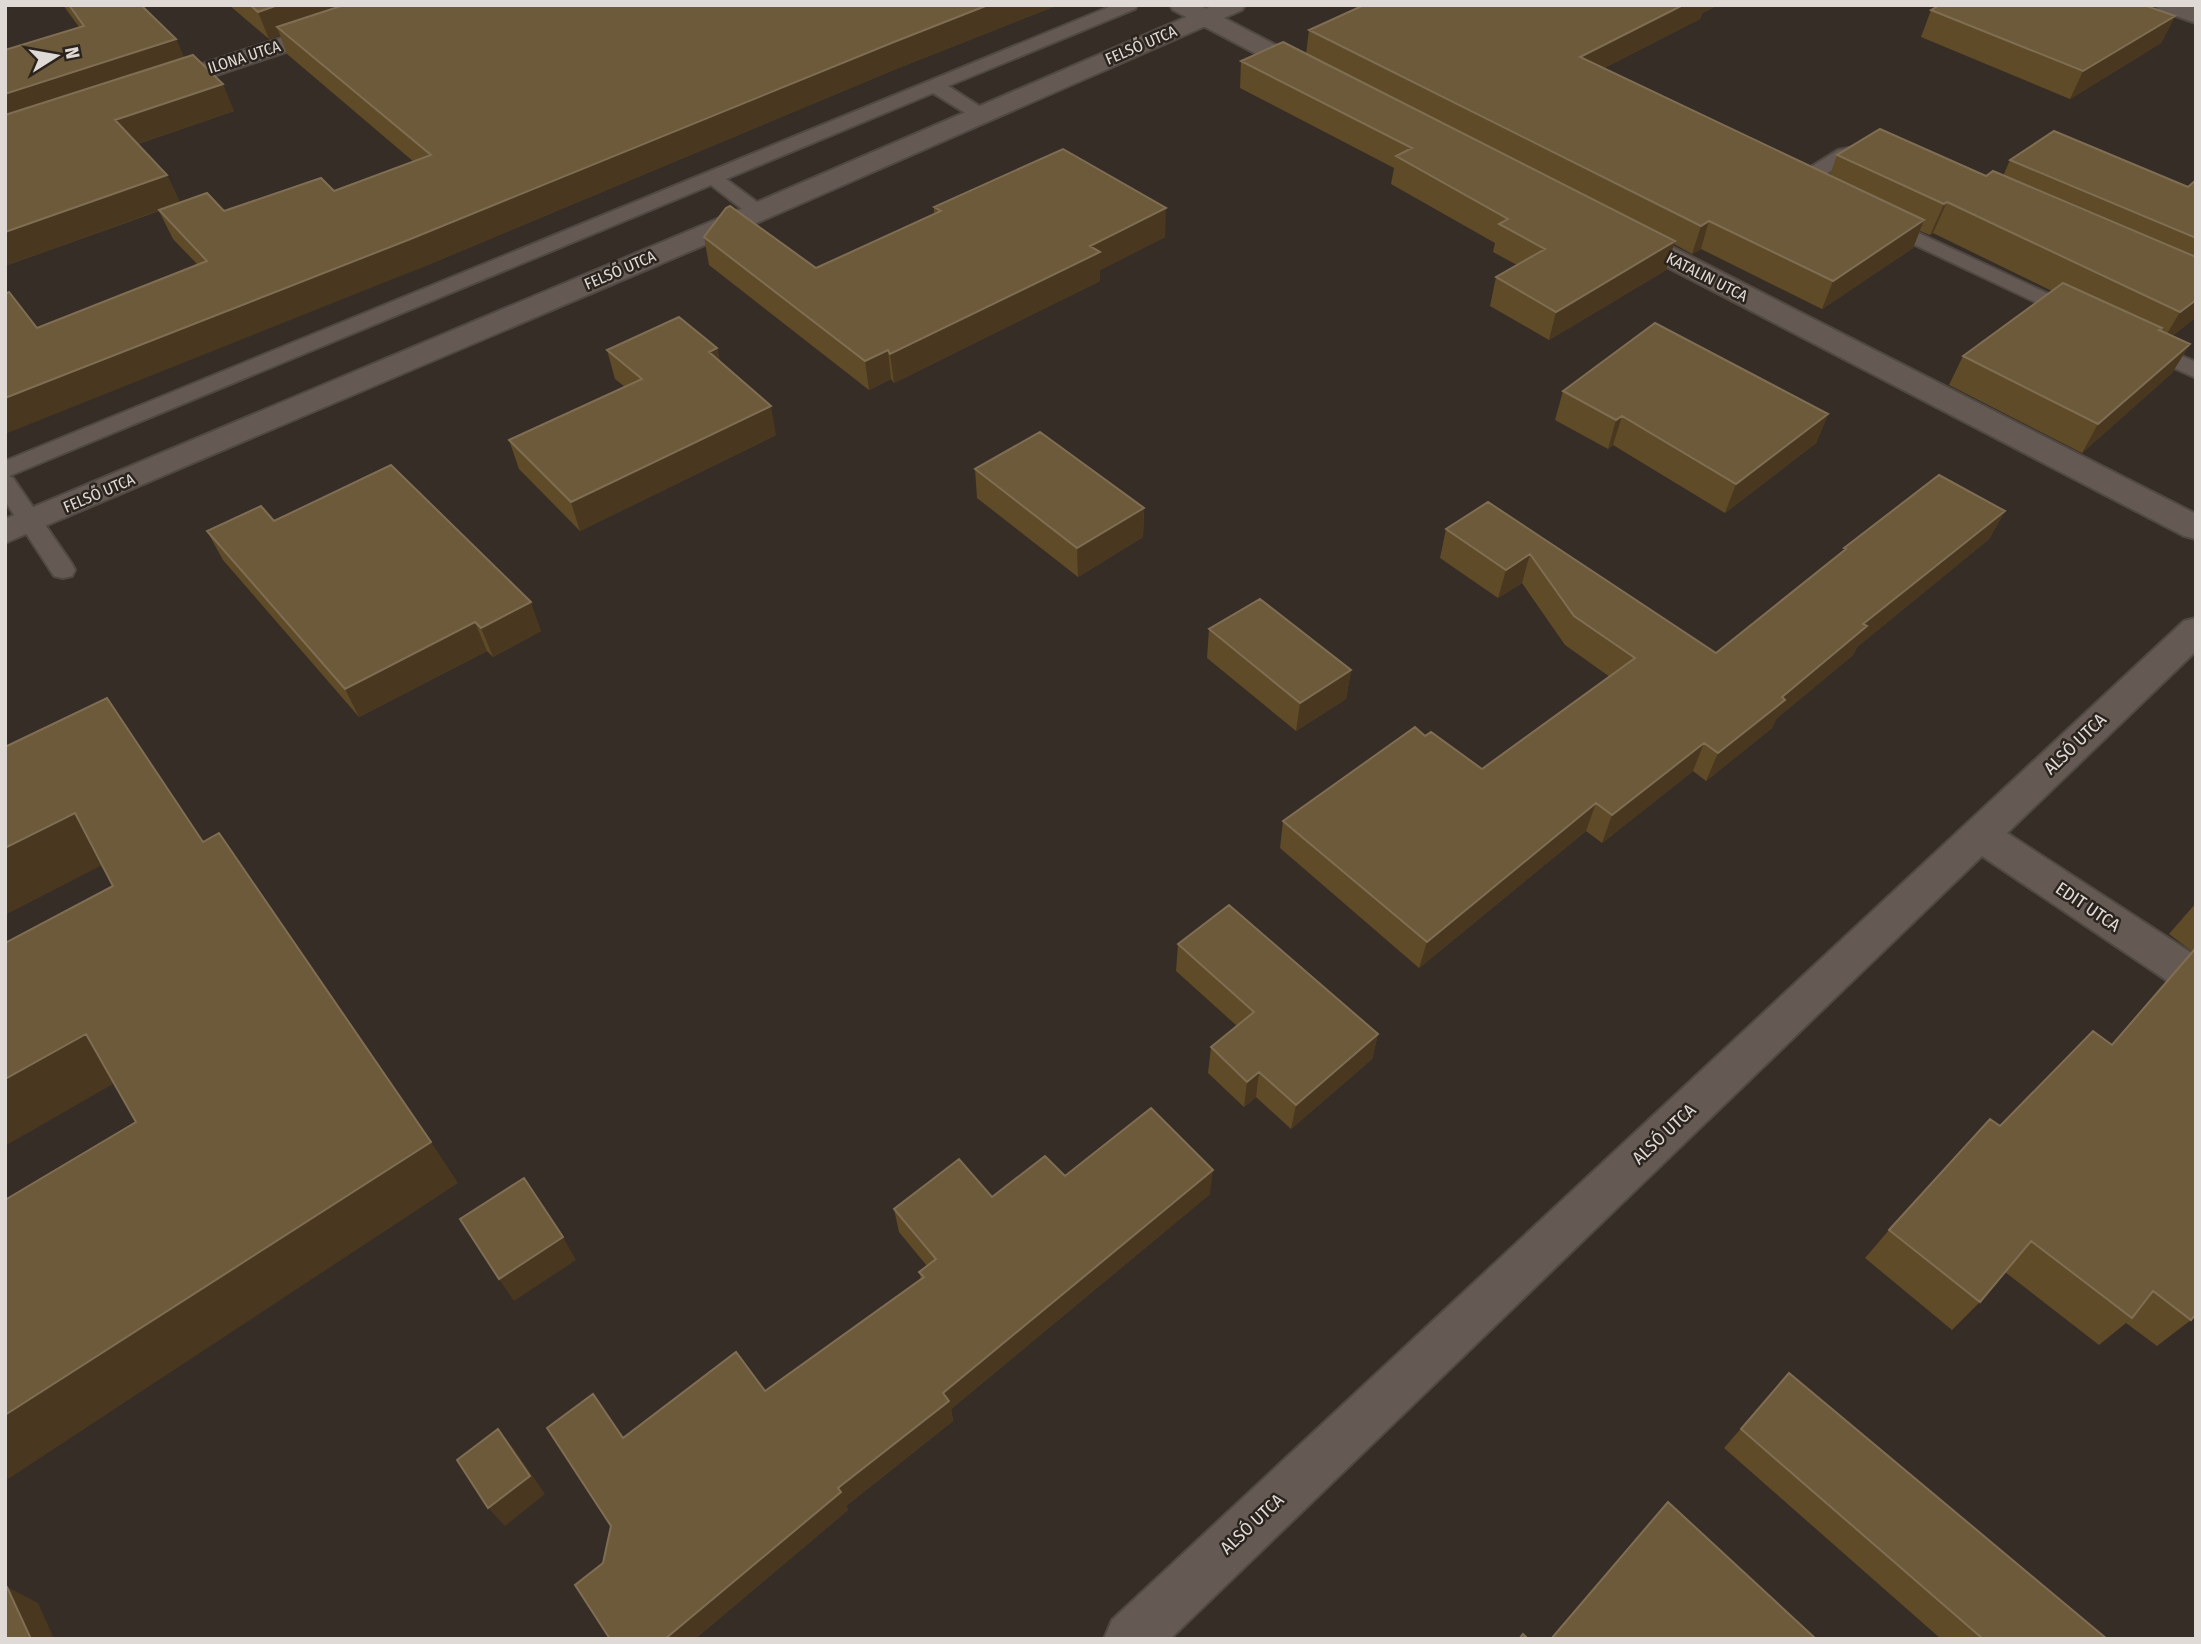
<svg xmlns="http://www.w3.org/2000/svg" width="2201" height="1644" font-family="'Fira Sans Condensed',sans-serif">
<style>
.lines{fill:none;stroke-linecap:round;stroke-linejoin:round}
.service-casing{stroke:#504843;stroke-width:4}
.pedestrian-casing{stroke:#504843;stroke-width:4}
.minor-casing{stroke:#504843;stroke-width:4}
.tertiary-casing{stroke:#504843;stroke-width:4}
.service{fill:#645a53;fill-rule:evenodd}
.pedestrian{fill:#645a53;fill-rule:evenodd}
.minor{fill:#645a53;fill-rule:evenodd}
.tertiary{fill:#645a53;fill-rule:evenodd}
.wall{fill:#5f4b28}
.shaded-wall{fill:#49381f}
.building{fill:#6d5a3b;stroke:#7f6e53;stroke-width:2}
.labels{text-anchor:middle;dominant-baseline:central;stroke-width:5;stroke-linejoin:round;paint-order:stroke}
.far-street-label{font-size:16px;fill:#e0dad6;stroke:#2b231d}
.street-label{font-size:18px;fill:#e0dad6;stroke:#2b231d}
</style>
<rect width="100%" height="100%" fill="#362d26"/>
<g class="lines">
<defs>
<path id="service" d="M1114,5H1137L1135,9L948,86L987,111L990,115L987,119H975L933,93L726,179L765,208L768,212L765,216H751L711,185L9,476L13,478L72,564L75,570L72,576L63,578L54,576L5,501V461Z
M1871,144L1880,150L1878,154L1852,158L1818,179L1821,187L1833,195L1830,199L1823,201L1805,194L1798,177L1801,173L1838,150Z
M1882,216L2083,310L2087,314L2083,318H2069L1875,226L1872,222L1875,218Z
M2145,340L2196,362V378L2137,351L2134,346L2137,341Z"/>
<path id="pedestrian" d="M2156,5H2189L2196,8V23L2159,10Z"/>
<path id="minor" d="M380,5H415L412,10L169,91L160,93L151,91L148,86L151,81Z
M1170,5H1199L1322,69L1325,74L1322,79L1313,81L1304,79L1173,10Z
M1625,226L1635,228L2196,514V539L2184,536L1615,240L1611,234L1615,228Z
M2196,618V651L2007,833L2196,956V995L2181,990L1982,856L1170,1639H1104L1112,1620L2184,621Z"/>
<path id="tertiary" d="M1214,5H1245L1242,10L768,218L5,543V519L748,206Z"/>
</defs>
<!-- service casing -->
<use href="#service" class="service-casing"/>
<!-- pedestrian casing -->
<use href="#pedestrian" class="pedestrian-casing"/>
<!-- minor casing -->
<use href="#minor" class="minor-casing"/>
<!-- tertiary casing -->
<use href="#tertiary" class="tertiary-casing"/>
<!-- service -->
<use href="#service" class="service"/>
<!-- pedestrian -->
<use href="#pedestrian" class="pedestrian"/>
<!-- minor -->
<use href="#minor" class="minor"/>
<!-- tertiary -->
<use href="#tertiary" class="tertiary"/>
</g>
<!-- wall -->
<path class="wall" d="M63,5H141L176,39L184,58L234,111L138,144L167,175L180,203L224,211L334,191L414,162L287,54L280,35L269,39L229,5H1058L896,69L418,269L37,328L198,265L173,239L159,211L5,266L79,27Z
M1364,5H1718L1702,13L1700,19L1604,68L1830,175L1837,155L1986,176H2003L2010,160L2188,187L2196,180V317L2172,336L2190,344L2172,373L2082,453L1949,385L1963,356L2052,291L1933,233L1930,235L1920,231L1913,248L1822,309L1701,249L1692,254L1674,244L1666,270L1549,340L1490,306L1496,277L1517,265L1493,252L1495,243L1391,184L1394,168L1240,88L1241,61L1306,54L1309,30Z
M1931,10L2175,16L2161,43L2070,99L1921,37Z
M934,207L1165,237L1100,270V281L894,383L891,379L869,390L709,265L704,237L816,268L934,214Z
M717,348L720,362L776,435L580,531L519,469L509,440L625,387L615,379L607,350Z
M1563,391L1828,414L1816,443L1725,513L1613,445L1608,449L1555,420Z
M975,469L1144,508L1143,537L1078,577L977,498Z
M1488,502L1716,653L1842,553L1844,548L2005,511L1989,539L1857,647L1853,655L1776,719L1772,728L1706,781L1693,771L1602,843L1586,831L1419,968L1280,848L1283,821L1425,736L1482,769L1610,677L1565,645L1522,583L1498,598L1440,558L1446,529Z
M274,521L541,631L493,657L487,651L359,717L223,560L207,531Z
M1209,629L1351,670L1346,699L1296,731L1207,658Z
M2196,903V1314L2191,1320L2157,1346L2126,1323L2099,1345L2005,1272L1980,1302L1952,1330L1865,1258L1889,1230L2000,1126L2112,1044L2193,952L2169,934Z
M1178,944L1378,1034L1372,1059L1291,1129L1256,1097L1244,1107L1208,1073L1211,1047L1237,1026L1176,971Z
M1065,1176L1210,1194L951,1409L953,1421L846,1506L848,1510L695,1639H610L603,1563L611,1526L623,1438L765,1391L921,1279L919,1272L927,1266L899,1232L894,1209L992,1197Z
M1789,1373L2107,1639H1941L1724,1448Z"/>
<!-- shaded-wall -->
<path class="shaded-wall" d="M278,5H371L277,27L280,35L269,39L258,12Z
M988,5H1058L896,69L418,269L5,434V398L894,42Z
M1683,5H1718L1702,13L1700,19L1574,83L1580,57Z
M2175,16L2161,43L2070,99L2083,71Z
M176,39L188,66L5,126V94Z
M223,84L234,111L129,147L115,120Z
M167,175L180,203L5,266V232Z
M1947,202L1933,233L1930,235L1944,204Z
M1166,208L1165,237L1100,270V281L894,383L890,354L1090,246Z
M1924,220L1913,248L1822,309L1833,281Z
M1709,221L1701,249L1692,254L1701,226Z
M1675,241L1666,270L1549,340L1556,312Z
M2196,300V317L2161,344L2180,312Z
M2190,344L2172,373L2082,453L2098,424Z
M717,348L723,377L709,352Z
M888,350L891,379L869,390L865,361Z
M771,406L776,435L580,531L571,502Z
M1828,414L1816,443L1725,513L1736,484Z
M1622,416L1613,445L1608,449L1616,420Z
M1144,508L1143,537L1078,577L1077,548Z
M2005,511L1989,539L1857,647L1853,655L1776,719L1772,728L1706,781L1718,753L1863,624Z
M1530,554L1522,583L1498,598L1506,570Z
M531,602L541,631L493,657L481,628Z
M475,622L487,651L359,717L345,689Z
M1351,670L1346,699L1296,731L1300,703Z
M1704,743L1693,771L1602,843L1612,815Z
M1596,803L1586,831L1419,968L1427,942Z
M75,813L110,861L5,915V848Z
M86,1034L125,1077L5,1146V1079Z
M1378,1034L1372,1059L1291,1129L1296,1105Z
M1259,1072L1256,1097L1244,1107L1247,1082Z
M431,1142L458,1183L5,1481V1415Z
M1213,1170L1210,1194L951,1409L953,1421L846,1506L848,1510L695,1639H665L838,1488L943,1393Z
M563,1237L576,1260L514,1301L499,1279Z
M498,1429L514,1449L545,1494L505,1526L488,1508Z
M7,1587L38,1603L54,1639H31Z"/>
<!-- building -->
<path class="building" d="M69,5H141L176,39L5,94V50L84,26Z
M250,5H278L258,12Z
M344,5H988L894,42L408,240L5,398V294L9,292L37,328L207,261L159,210L207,193L224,211L321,178L334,191L431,155L277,27Z
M1364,5H1683L1580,57L1924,220L1833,281L1709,221L1701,226L1309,30Z
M1940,5H2144L2175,16L2083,71L1931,10Z
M1283,42L1675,241L1556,312L1496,277L1545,249L1499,224L1508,219L1396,156L1412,148L1241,61Z
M193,55L223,84L115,120L167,175L5,232V115Z
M1880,129L1986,176L1993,171L2196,257V300L2180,312L1947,202L1944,204L1837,155Z
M2054,131L2188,187L2196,180V238L2010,160Z
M1063,149L1166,208L1090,246L1100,252L890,354L888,350L865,361L704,237L726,208L730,206L816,268L941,211L934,207Z
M2063,283L2162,328L2159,330L2190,344L2098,424L1963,356Z
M679,317L717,348L709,352L771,406L571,502L509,440L642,379L607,350Z
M1655,323L1828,414L1736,484L1622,416L1616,420L1563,391Z
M1040,432L1144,508L1077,548L975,469Z
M391,465L531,602L481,628L475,622L345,689L207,531L261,506L274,521Z
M1939,475L2005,511L1863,624L1867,626L1782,697L1785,700L1718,753L1704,743L1612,815L1596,803L1427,942L1283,821L1415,727L1425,736L1431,732L1482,769L1635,658L1574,616L1530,554L1506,570L1446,529L1488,502L1716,653L1846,549L1844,548Z
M1260,599L1351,670L1300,703L1209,629Z
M107,698L203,842L219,833L431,1142L5,1415V1200L136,1122L86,1034L5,1079V943L113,886L75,813L5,848V747Z
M1229,905L1378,1034L1296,1105L1259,1072L1247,1082L1211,1047L1254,1012L1178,944Z
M2195,949L2196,1314L2191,1320L2153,1291L2132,1318L2031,1241L1980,1302L1889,1230L1990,1119L2000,1126L2093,1031L2112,1045Z
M1151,1108L1213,1170L943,1393L949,1401L838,1488L841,1492L665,1639H610L575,1585L603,1563L611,1526L547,1428L593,1394L623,1438L736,1352L765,1391L924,1277L919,1272L936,1259L894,1209L959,1159L992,1197L1045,1156L1065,1176Z
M524,1178L563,1237L499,1279L460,1219Z
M1789,1373L2107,1639H1983L1741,1429Z
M498,1429L530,1476L488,1508L457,1460Z
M1668,1502L1816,1639H1551Z
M7,1587L31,1639H5V1588Z
M1523,1634L1528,1639H1519Z"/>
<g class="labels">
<!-- far-street labels -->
<g class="far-street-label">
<text transform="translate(1141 45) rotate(-23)">FELSŐ UTCA</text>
<text transform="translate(244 57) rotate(-18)">ILONA UTCA</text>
<text transform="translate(620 270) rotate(-23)">FELSŐ UTCA</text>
<text transform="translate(1707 277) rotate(27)">KATALIN UTCA</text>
<text transform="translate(99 493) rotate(-23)">FELSŐ UTCA</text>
</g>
<!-- street labels -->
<g class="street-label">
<text transform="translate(2075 744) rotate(-44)">ALSÓ UTCA</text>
<text transform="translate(2088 907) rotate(34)">EDIT UTCA</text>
<text transform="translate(1664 1134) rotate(-43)">ALSÓ UTCA</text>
<text transform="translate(1252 1524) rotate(-43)">ALSÓ UTCA</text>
</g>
</g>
<!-- border -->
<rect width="2201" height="1644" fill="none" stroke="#e0dad6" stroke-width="14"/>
<!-- north arrow -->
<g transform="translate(56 56) rotate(79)" stroke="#2b231d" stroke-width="5" paint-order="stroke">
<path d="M0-5L12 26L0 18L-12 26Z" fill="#e0dad6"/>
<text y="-10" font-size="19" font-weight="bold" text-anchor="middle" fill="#e0dad6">N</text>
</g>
</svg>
